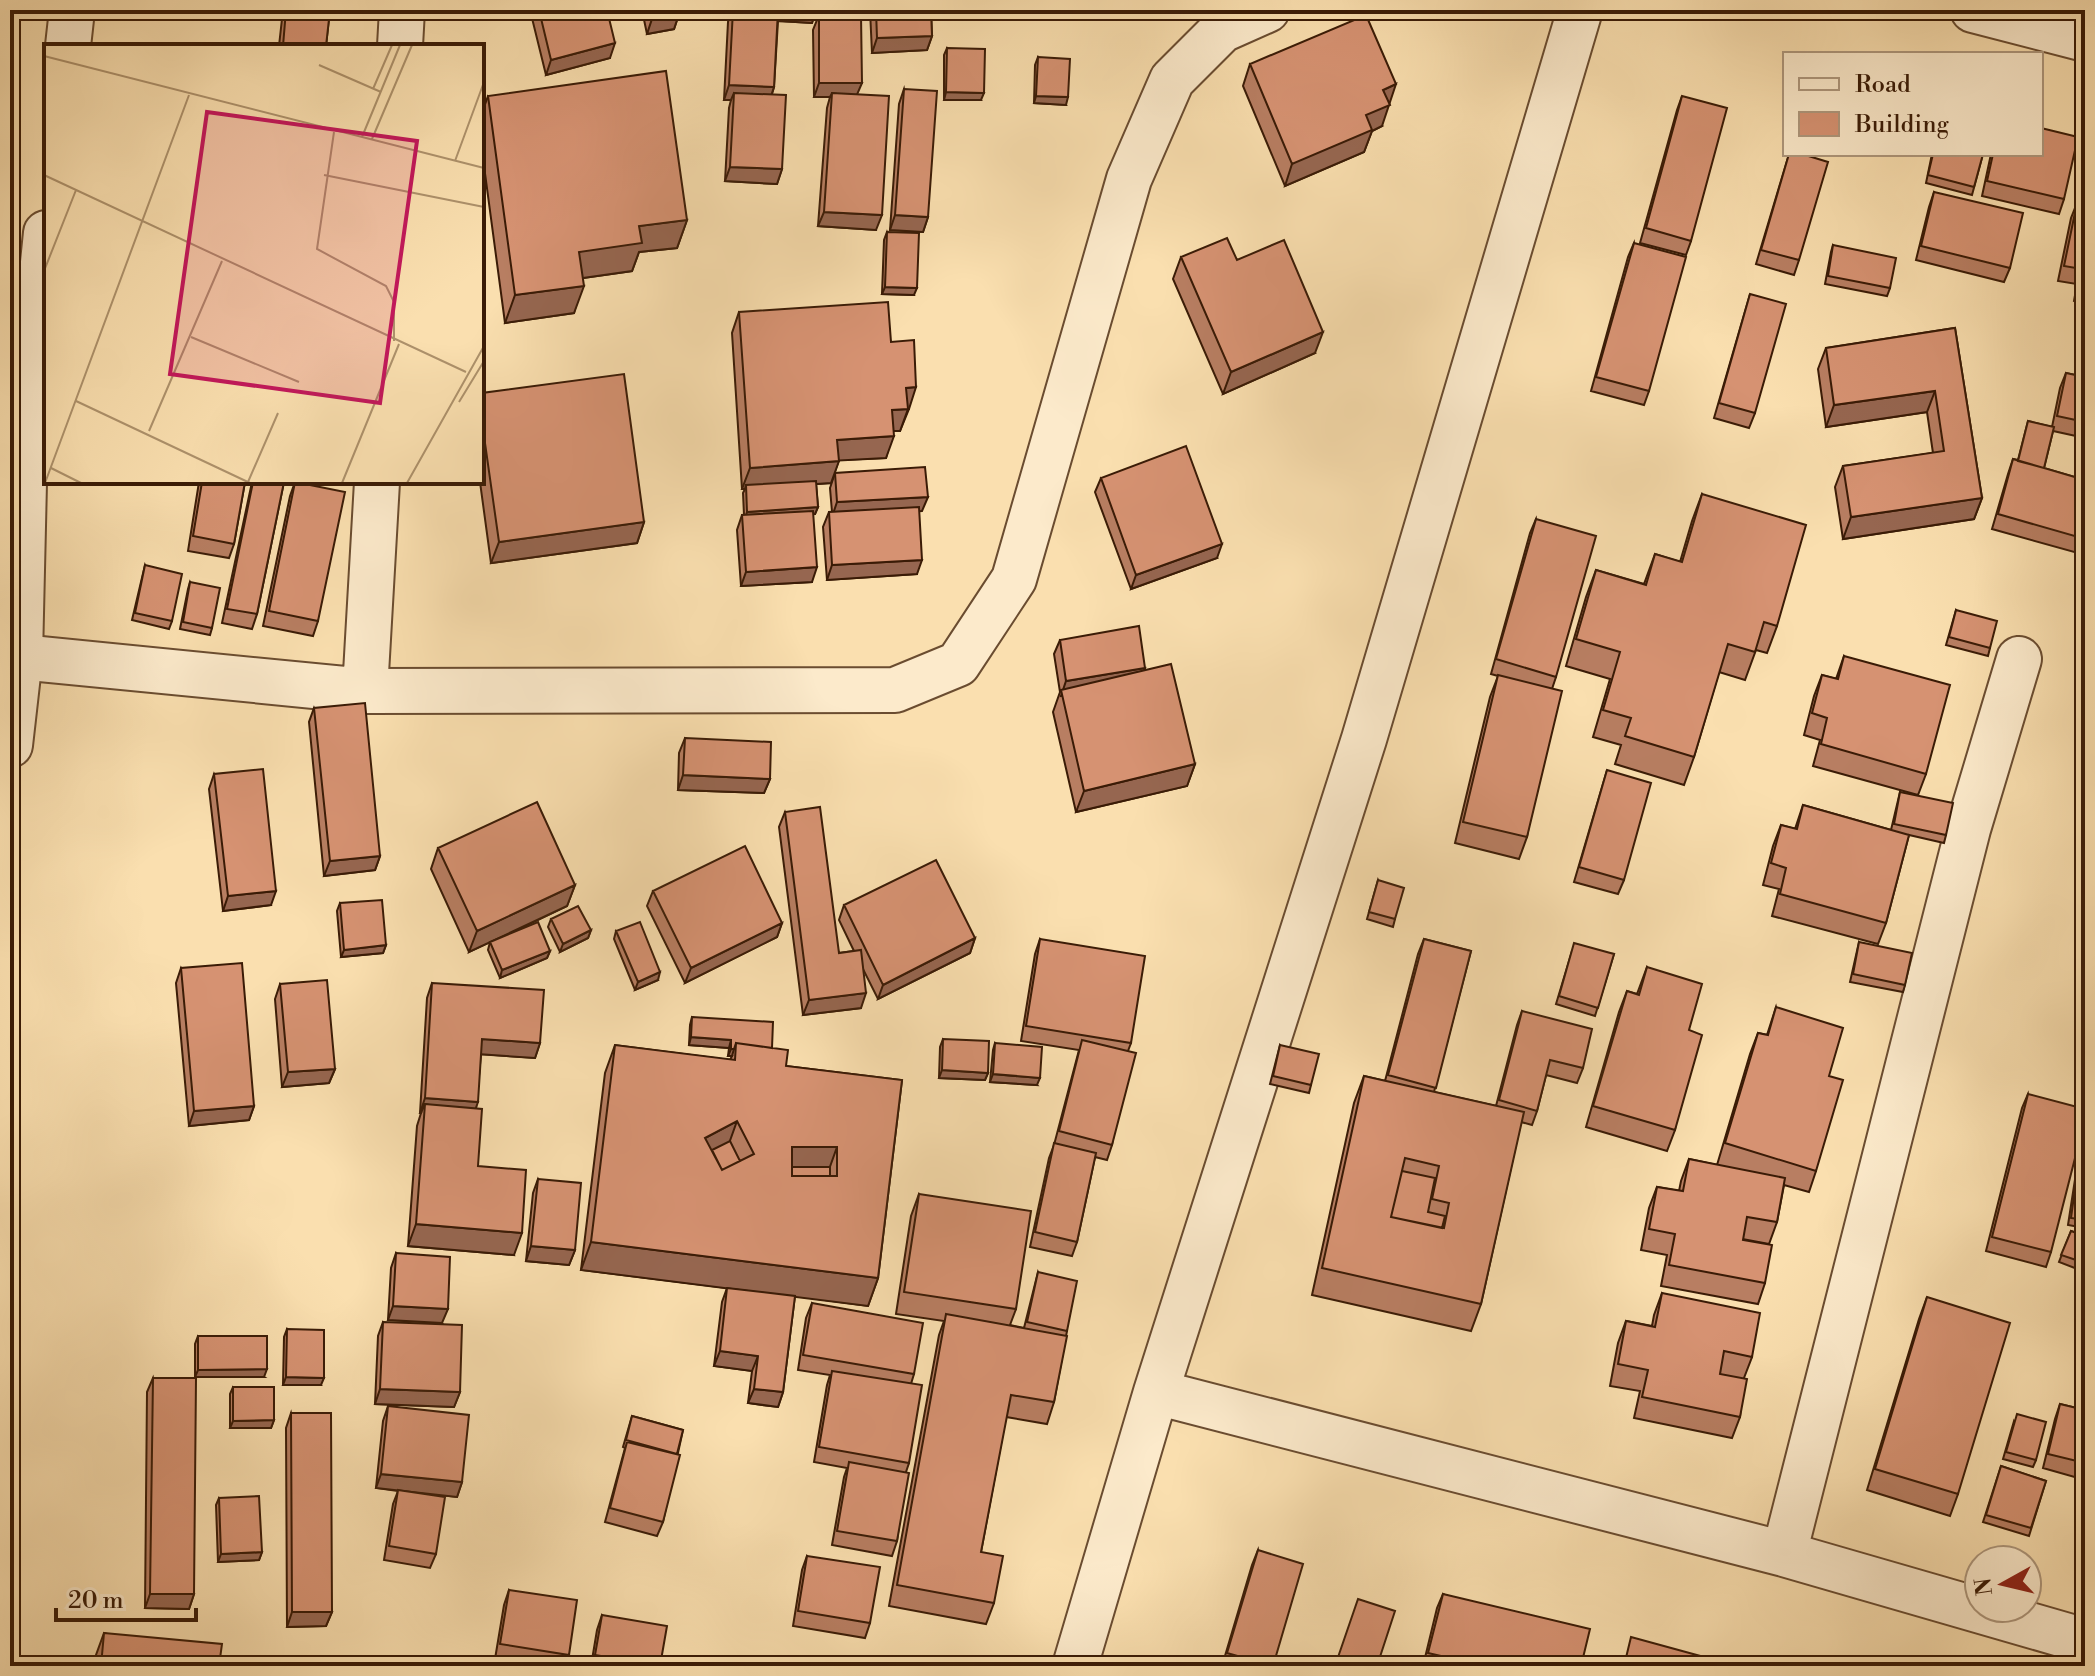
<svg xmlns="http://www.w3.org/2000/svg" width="2095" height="1676" font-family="'Libre Bodoni',serif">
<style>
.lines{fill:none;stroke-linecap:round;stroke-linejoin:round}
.minor-casing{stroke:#6a4c30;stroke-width:48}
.tertiary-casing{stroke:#6a4c30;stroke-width:48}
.minor{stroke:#fceacb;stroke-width:44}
.tertiary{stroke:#fceacb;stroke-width:44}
.wall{fill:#b87e62;stroke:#3a1b06;stroke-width:2}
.shaded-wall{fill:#966650;stroke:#3a1b06;stroke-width:2}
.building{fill:#d69272;stroke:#3a1b06;stroke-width:2;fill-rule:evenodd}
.inset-road{fill:none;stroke:#ad916b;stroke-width:2}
.view{fill:#c2185b;fill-opacity:0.15;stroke:#c2185b;stroke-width:4}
.inset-edge{fill:none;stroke:#3a1b06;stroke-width:4}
</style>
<rect width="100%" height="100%" fill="#fadfaf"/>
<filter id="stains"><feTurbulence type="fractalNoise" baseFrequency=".0025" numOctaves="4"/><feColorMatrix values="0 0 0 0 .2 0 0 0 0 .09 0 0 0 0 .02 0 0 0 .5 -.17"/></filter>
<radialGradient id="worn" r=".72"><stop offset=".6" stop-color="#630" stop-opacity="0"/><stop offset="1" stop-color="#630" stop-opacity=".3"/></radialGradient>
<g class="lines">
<defs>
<path id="minor" d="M1973,10L2085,39
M400,46L402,10
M20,657L365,691L895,690L958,664L1014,579L1129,179L1172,80L1222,30L1267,10
M365,691L377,482
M1156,1392L1784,1554L2085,1641
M1784,1554L1968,829L2019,659
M1075,1666L1156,1392L1364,739L1580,10"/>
<path id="tertiary" d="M68,46L72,10
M10,745L20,657L25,439L46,233"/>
</defs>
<!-- minor casing -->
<use href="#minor" class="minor-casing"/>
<!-- tertiary casing -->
<use href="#tertiary" class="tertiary-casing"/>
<!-- minor -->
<use href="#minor" class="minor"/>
<!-- tertiary -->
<use href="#tertiary" class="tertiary"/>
</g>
<!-- wall -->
<path class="wall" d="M283,10H330L326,46H279Z
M530,10H607L610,58L546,75Z
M642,10H679V14L674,29L647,34Z
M726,10H816L812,23L778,21L774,87L772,94L782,169L777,184L725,181L729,108L731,100H724L728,22L729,18H725Z
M870,10H931L932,36L927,50L872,53Z
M819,15L857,94L876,230L818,226L827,108L830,97H814L813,30Z
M947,48L981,100H944V55Z
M1038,57L1066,105L1034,103L1035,65Z
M1250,64L1382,126L1372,131L1364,152L1285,186L1243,86Z
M904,89L928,217L923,232L890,230L899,104Z
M488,96L687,220L677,248L639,252L632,271L583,278L574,313L505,323L482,151V113Z
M1682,96L1691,241L1686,255L1640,243L1677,110Z
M1789,154L1799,260L1794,275L1756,264Z
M1932,154H1983L1972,195L1926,183Z
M1991,154H2041L2064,199L2059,214L1982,196Z
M1934,192L2010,268L2004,282L1916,260L1929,207Z
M2077,203L2085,205V303L2074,301L2077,284L2058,281L2071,218Z
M887,232L914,295L882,294L884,240Z
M1634,243L1649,391L1644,405L1591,391L1628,257Z
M1833,245L1890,288L1887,296L1825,284L1831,252Z
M1181,257L1315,353L1223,394L1173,279Z
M1750,294L1755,413L1749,428L1714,418Z
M739,312L891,342L909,409L900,431H893L886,458L839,460L831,483L816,484L818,507L815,514H813L812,582L741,586L737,530L742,515H744L743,493L745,489H742L732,333Z
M1955,328L1982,498L1974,519L1843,539L1835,487L1843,466L1933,453L1927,412L1826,427L1818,369L1826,348Z
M2066,373L2085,377V438L2053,431L2044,468L2085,480V555L1992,529L2008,474L2013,459L2018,460L2028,421L2052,427L2060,388Z
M482,393L644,522L637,543L491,563L480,482H482Z
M835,473L922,511H919L917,574L827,580L823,527L829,512H832L830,488Z
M1101,478L1217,558L1131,589L1095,492Z
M199,482H245L234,544L229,558L188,551Z
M252,482H284L257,614L252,629L222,623Z
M295,482L318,621L313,636L263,626L290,496Z
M1702,494L1777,626L1767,653L1756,650L1745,680L1719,672L1694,757L1684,785L1615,764L1621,745L1593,737L1610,679L1566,666L1586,597L1596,570L1644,584L1655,554L1680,562L1692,521Z
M1536,519L1556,677L1552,689L1527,837L1519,859L1455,843L1490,697L1498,676L1491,674L1530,533Z
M145,565L172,621L169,629L132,620Z
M190,582L212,628L210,635L180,629L188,589Z
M1956,610L1990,648L1988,656L1946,645Z
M1060,640L1145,668L1144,670L1195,764L1187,786L1076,812L1053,712L1060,692L1054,654Z
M1844,656L1926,774L1918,795L1813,766L1820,740L1804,735L1814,696L1822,675L1836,679Z
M314,708L380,856L375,870L324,876L309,722Z
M685,738L770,779L764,793L678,790L679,753Z
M1607,770L1624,880L1618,894L1574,882Z
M214,774L271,905L223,911L209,789Z
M1900,792L1946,835L1944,843L1909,835L1886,923L1878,944L1772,916L1779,889L1763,885L1773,846L1781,825L1795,829L1803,805L1891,830Z
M785,812L839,953L854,951L839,920L844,905L975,938L970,953L878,999L863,969L861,1008L803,1015L779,827Z
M438,848L575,885L567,906L492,942L550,951L547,958L500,978L488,950L490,942L469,952L431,869Z
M1378,880L1395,919L1393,927L1367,919Z
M653,891L782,923L777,937L685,983L647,906Z
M340,903L386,945L383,953L341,957L337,911Z
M551,919L591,930L588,938L560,952L548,927Z
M616,931L658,980L635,990L614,939Z
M1040,939L1131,1043L1128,1051L1112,1145L1107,1160L1095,1157L1077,1242L1072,1256L1030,1247L1049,1158L1054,1145L1079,1050L1021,1041L1035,954Z
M1424,939L1471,951L1434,1092L1496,1106L1517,1025L1522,1011L1583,1068L1577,1083L1546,1075L1537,1111L1532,1125L1521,1122L1481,1304L1471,1331L1312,1295L1354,1103L1364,1076L1385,1081L1418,954Z
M1859,942L1905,985L1903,992L1850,982Z
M1572,951L1614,954L1595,1016L1556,1004Z
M1647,967L1689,1030L1675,1130L1667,1151L1586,1127L1619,1012L1627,991L1637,994Z
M181,968L254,1106L249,1120L189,1126L176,983Z
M432,983L540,1043L535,1058L481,1054L476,1109L478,1166L514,1255L408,1246L417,1126L421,1113H420L427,998Z
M280,984L335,1069L329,1083L282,1087L275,999Z
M1776,1007L1816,1171L1809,1192L1784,1185L1777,1222L1769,1244L1743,1239L1765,1283L1758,1304L1661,1286L1667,1255L1641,1250L1649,1208L1657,1187L1679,1191L1681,1181L1689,1159L1717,1165L1750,1054L1758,1033L1767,1035Z
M692,1017L772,1048L786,1066L902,1080L878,1278L868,1306L795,1296L783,1392L778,1407L748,1403L752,1371L714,1366L722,1302L727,1288L581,1270L605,1073L615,1045L730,1060L732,1056H728L729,1048L689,1045L690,1025Z
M943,1039L988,1073L985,1080L939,1078L940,1047Z
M995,1043L1037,1085L990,1082L993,1050Z
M1280,1045L1311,1085L1309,1093L1270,1084Z
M2028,1094L2051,1252L2046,1267L1986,1251L2022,1108Z
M2078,1166L2085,1167V1228L2068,1225L2076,1173Z
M538,1179L575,1250L569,1265L526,1261L533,1193Z
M919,1194L1016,1309L1010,1325L1024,1328L1038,1272L1067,1331L1054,1402L1047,1424L1006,1417L981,1552L994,1603L986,1624L889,1606L939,1335L944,1321L896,1314L911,1216Z
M2071,1231L2085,1236V1272L2059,1262Z
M396,1253L442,1323L388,1320L391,1268Z
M1662,1293L1752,1357L1744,1378L1740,1417L1732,1438L1634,1418L1640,1391L1610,1386L1618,1343L1626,1321L1652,1326L1654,1315Z
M1927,1297L1958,1494L1950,1516L1867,1490L1919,1319Z
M812,1303L914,1374L911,1384L909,1463L906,1472L897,1541L892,1556L832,1545L844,1477L847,1468L814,1462L827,1385L830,1375L798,1370L806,1318Z
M383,1322L460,1392L454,1407L375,1404L378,1336Z
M287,1329L321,1385H283L284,1337Z
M198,1336L264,1377H195V1344Z
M153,1378L194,1594L189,1609L145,1608L147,1392Z
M233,1387L274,1420L271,1428H230V1394Z
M2060,1404L2085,1410V1480L2043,1468L2055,1419Z
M388,1406L462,1482L457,1497L421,1493L436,1554L430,1568L384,1560L393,1504L398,1491L376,1488L383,1421Z
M291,1413L332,1612L326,1626L287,1627L286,1428Z
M632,1416L683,1430L663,1522L657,1536L605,1522L625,1448L623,1447Z
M2014,1421L2036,1460L2033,1467L2003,1459Z
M2001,1466L2046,1481L2029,1536L1983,1522Z
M219,1498L262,1552L259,1560L218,1562L216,1505Z
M1258,1550L1273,1666H1222L1252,1565Z
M807,1556L870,1623L865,1638L793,1626L802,1570Z
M509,1590L569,1655L565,1666H538L495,1659L504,1605Z
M1443,1594L1581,1666H1423L1437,1608Z
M602,1615L660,1666H591L597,1630Z
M104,1633L219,1666H95L96,1655Z"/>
<!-- shaded-wall -->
<path class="shaded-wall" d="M728,10H732L729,18H725Z
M733,10H816L812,23L732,18Z
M679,14L674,29L647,34L652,19Z
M932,36L927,50L872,53L877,38Z
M615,43L610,58L546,75L551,60Z
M819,83H862L856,97L832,93L830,97H814Z
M1396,84L1382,126L1372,131L1364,152L1285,186L1292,164L1366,115L1383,90Z
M729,85L774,87L769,102L734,93L731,100H724Z
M946,92L984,93L981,100H944Z
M1036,96L1068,97L1066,105L1034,103Z
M730,167L782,169L777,184L725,181Z
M824,212L882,215L876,230L818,226Z
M895,215L928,217L923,232L890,230Z
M687,220L677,248L639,252L632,271L569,280L579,252L639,226Z
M584,286L574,313L505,323L515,295Z
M885,287L917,288L914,295L882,294Z
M1323,332L1315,353L1223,394L1231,372Z
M916,387L909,409H899L906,388Z
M1935,391L1927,412L1826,427L1834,405Z
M908,409L900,431H884L892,410Z
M894,436L886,458L830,461L837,440Z
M839,461L831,483L746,489V485L745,489H742L750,468Z
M928,497L922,511L832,517L837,502Z
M1982,498L1974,519L1843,539L1851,517Z
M818,507L815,514L745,519L747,512Z
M644,522L637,543L491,563L499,542Z
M1222,544L1217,558L1131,589L1136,575Z
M922,560L917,574L827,580L832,565Z
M817,567L812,582L741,586L746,572Z
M1145,668L1140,683L1061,696L1066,681Z
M1195,764L1187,786L1076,812L1084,791Z
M683,775L770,779L764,793L678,790Z
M380,856L375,870L324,876L330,861Z
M575,885L567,906L469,952L477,931Z
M276,891L271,905L223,911L228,896Z
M782,923L777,937L685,983L691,968Z
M591,930L588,938L560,952L563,944Z
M975,938L970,953L878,999L883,985Z
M386,945L383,953L341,957L344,950Z
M550,951L547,958L500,978L502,970Z
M660,972L658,980L635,990L638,982Z
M866,993L861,1008L803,1015L809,1000Z
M691,1037L731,1040L729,1048L689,1045Z
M482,1039L540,1043L535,1058L477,1054Z
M731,1049H734L732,1056H728Z
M335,1069L329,1083L282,1087L288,1072Z
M942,1070L988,1073L985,1080L939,1078Z
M993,1074L1040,1078L1037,1085L990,1082Z
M425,1098L478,1102L473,1116L425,1104L421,1113H420Z
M254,1106L249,1120L189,1126L194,1111Z
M737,1121L727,1149L701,1162L705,1138Z
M792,1147H837L827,1175L785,1174Z
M416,1224L522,1233L514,1255L408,1246Z
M591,1242L878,1278L868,1306L581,1270Z
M531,1246L575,1250L569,1265L526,1261Z
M393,1306L448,1309L442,1323L388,1320Z
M720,1351L758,1356L752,1371L714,1366Z
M267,1369L264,1377H195L198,1370Z
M286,1377L324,1378L321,1385H283Z
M380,1389L460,1392L454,1407L375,1404Z
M754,1389L783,1392L778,1407L748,1403Z
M274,1420L271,1428H230L233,1421Z
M381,1474L462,1482L457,1497L376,1488Z
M262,1552L259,1560L218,1562L221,1554Z
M150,1594H194L189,1609L145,1608Z
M292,1612H332L326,1626L287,1627Z"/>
<!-- building -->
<path class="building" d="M286,10H330L326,46H283Z
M539,10H607L615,43L551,60Z
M650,10H679V14L652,19Z
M733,10H778L774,87L729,85Z
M876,10H931L932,36L877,38Z
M819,15H861L862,83H819Z
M1366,15L1396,84L1383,90L1390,105L1366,115L1372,130L1292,164L1250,64Z
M947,48L985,49L984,93L946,92Z
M1038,57L1070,59L1068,97L1036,96Z
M666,71L687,220L639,226L642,243L579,252L584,286L515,295L488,96Z
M904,89L937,91L928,217L895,215Z
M734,93L786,95L782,169L730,167Z
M832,93L889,96L882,215L824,212Z
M1682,96L1727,108L1691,241L1646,228Z
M2041,128L2078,137L2064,199L1987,181L1993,154H2041Z
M1789,154H1802L1828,162L1799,260L1761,250Z
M1933,154H1983L1974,187L1928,175Z
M1934,192L2023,213L2010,268L1921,246Z
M2077,203L2085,205V287L2079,286L2082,269L2064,266Z
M887,232L919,233L917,288L885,287Z
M1227,238L1237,260L1284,240L1323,332L1231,372L1181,257Z
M1634,243L1686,257L1649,391L1596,377Z
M1833,245L1896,258L1890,288L1828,276Z
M1750,294L1786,304L1755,413L1719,403Z
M888,302L891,342L914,340L916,387L906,388L908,409L892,410L894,436L837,440L839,461L750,468L739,312Z
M1955,328L1982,498L1851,517L1843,466L1944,451L1935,391L1834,405L1826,348Z
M2066,373L2085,377V422L2057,416Z
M624,374L644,522L499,542L482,422V393Z
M2028,421L2054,427L2044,468L2018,461Z
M1186,446L1222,544L1136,575L1101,478Z
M2013,459L2085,480V539L1998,514Z
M925,467L928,497L837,502L835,473Z
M816,481L818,507L747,512L746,485Z
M202,482H245L234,544L193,536Z
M253,482H284L257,614L227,609Z
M295,482L345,492L318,621L269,611Z
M1702,494L1806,525L1777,626L1764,622L1755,652L1728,644L1694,757L1625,736L1631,718L1603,710L1620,652L1576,639L1596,570L1646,585L1655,554L1682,562Z
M919,507L922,560L832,565L829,512Z
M813,511L817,567L746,572L742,515Z
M1536,519L1596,536L1556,677L1496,659Z
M145,565L182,574L172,621L135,613Z
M190,582L220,588L212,628L183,622Z
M1956,610L1997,621L1990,648L1949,637Z
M1139,626L1145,668L1066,681L1060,640Z
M1844,656L1950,685L1926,774L1821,744L1827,718L1812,713L1822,675L1838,679Z
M1171,664L1195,764L1084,791L1061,690Z
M1498,675L1562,691L1527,837L1463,822Z
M365,703L380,856L330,861L314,708Z
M685,738L771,742L770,779L683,775Z
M263,769L276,891L228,896L214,774Z
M1607,770L1651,783L1624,880L1579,867Z
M1900,792L1953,803L1946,835L1894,824Z
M537,802L575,885L477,931L438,848Z
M1803,805L1909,835L1886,923L1780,894L1786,868L1771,863L1781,825L1797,829Z
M820,807L839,953L861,950L866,993L809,1000L785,812Z
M745,846L782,923L691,968L653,891Z
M936,860L975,938L883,985L844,905Z
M1378,880L1404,888L1395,919L1369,912Z
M382,900L386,945L344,950L340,903Z
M578,906L591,930L563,944L551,919Z
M538,922L550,951L502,970L490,942Z
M640,922L660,972L638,982L616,931Z
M1040,939L1145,956L1131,1043L1026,1026Z
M1424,939L1471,951L1436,1088L1388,1075Z
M1859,942L1912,953L1905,985L1853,974Z
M1574,943L1614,954L1598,1008L1559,996Z
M242,963L254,1106L194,1111L181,968Z
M1647,967L1702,984L1689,1030L1702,1035L1675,1130L1593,1106L1627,991L1639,995Z
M327,980L335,1069L288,1072L280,984Z
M432,983L544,990L540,1043L482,1039L478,1102L425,1098Z
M1776,1007L1843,1028L1829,1076L1843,1080L1816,1171L1725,1143L1758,1033L1768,1035Z
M1522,1011L1592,1029L1583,1068L1550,1060L1537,1111L1499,1100Z
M692,1017L773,1022L772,1048L736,1043L734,1049H731V1040L691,1037Z
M943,1039L989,1041L988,1073L942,1070Z
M1082,1040L1136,1053L1112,1145L1059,1131Z
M736,1043L788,1050L786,1066L902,1080L878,1278L591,1242L615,1045L735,1060ZM737,1121L754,1154L722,1170L705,1138ZM792,1147H837V1176H792Z
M995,1043L1042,1047L1040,1078L993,1074Z
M1280,1045L1319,1054L1311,1085L1273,1076Z
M1364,1076L1524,1112L1481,1304L1322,1268ZM1405,1158L1439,1166L1432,1199L1449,1203L1444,1228L1391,1217Z
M2028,1094L2085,1109V1119L2051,1252L1992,1237Z
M425,1104L482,1109L478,1166L526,1170L522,1233L416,1224Z
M730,1141L740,1161L722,1170L712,1150Z
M1054,1143L1096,1153L1077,1242L1035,1232Z
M1689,1159L1785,1178L1777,1222L1747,1217L1743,1240L1772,1245L1765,1283L1669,1265L1675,1234L1649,1229L1657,1187L1683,1191Z
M2078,1166L2085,1167V1220L2071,1218Z
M792,1167H830V1176H792Z
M1402,1171L1435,1178L1428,1212L1445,1216L1442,1228L1391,1217Z
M538,1179L581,1183L575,1250L531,1246Z
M919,1194L1031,1211L1016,1309L904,1292Z
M2071,1231L2085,1236V1263L2061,1255Z
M396,1253L450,1257L448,1309L393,1306Z
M1038,1272L1077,1281L1067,1331L1027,1322Z
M727,1288L795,1296L783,1392L754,1389L758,1356L720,1351Z
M1662,1293L1760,1313L1752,1357L1724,1351L1720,1374L1747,1379L1740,1417L1642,1397L1648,1370L1618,1364L1626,1321L1655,1327Z
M1927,1297L2010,1323L1958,1494L1875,1469Z
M812,1303L923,1323L914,1374L803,1355Z
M946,1314L1067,1336L1054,1402L1011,1395L981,1552L1003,1556L994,1603L897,1585Z
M383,1322L462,1325L460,1392L380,1389Z
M287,1329L324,1330V1378L286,1377Z
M198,1336H267V1369L198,1370Z
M832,1371L922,1385L909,1463L819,1447Z
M153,1378H196L194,1594H150Z
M233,1387H274V1420L233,1421Z
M2060,1404L2085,1410V1463L2048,1454Z
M388,1406L469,1415L462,1482L381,1474Z
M291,1413H331L332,1612H292Z
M2017,1414L2046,1422L2036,1460L2006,1452Z
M632,1416L683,1430L677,1454L626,1440Z
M627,1442L680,1455L663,1522L610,1508Z
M849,1462L909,1473L897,1541L837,1531Z
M2001,1466L2046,1481L2031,1528L1986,1515Z
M398,1490L445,1497L436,1554L389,1546Z
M259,1496L262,1552L221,1554L219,1498Z
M1258,1550L1303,1564L1273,1666L1227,1653Z
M807,1556L880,1567L870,1623L798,1611Z
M509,1590L577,1600L569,1655L500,1644Z
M1443,1594L1590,1629L1581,1666H1484L1428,1653Z
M1358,1599L1395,1611L1377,1666H1345L1336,1663Z
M602,1615L667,1626L660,1666L595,1655Z
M104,1633L222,1644L219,1666H101Z
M1631,1637L1737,1666H1624Z"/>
<!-- overview -->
<g transform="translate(44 44)">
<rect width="440" height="440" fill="#fadfaf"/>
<path class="inset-road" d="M0,12L440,124M275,21L337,48M329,45L348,1M290,88L273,205L342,242L350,258V297M318,93L356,1M328,95L368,1M411,117L440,38M0,131L422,328M280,131L440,163M0,227L32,146M147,293L255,338M32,357L206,439M415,358L440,317M105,387L178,217M7,424L37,439M204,438L234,369M1,439L145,51M298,439L355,300M363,439L440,302"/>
<path class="view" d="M163,68L373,97L336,359L126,330Z"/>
<rect width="440" height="440" class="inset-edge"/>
</g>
<!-- margin -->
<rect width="2095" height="1676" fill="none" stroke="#fadfaf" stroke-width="40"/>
<rect x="12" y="12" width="2071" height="1652" fill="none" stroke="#3a1b06" stroke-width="4"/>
<rect x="20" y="20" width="2055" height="1636" fill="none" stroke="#3a1b06" stroke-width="2"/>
<!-- legend -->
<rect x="1783" y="52" width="260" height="104" fill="#fceacb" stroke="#ae977c" stroke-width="2"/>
<rect x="1799" y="78" width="40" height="12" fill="#fceacb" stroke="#ae977c" stroke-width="2"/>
<text x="1855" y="92" font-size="24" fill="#3a1b06">Road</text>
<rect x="1799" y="112" width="40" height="24" fill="#d69272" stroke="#ae977c" stroke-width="2"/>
<text x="1855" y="132" font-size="24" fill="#3a1b06">Building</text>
<!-- north arrow -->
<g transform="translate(2003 1584) rotate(262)"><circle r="38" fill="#fceacb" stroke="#ae977c" stroke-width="2"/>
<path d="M0-6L14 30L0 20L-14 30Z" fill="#8f2418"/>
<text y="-12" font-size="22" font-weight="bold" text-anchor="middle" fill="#3a1b06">N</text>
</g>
<!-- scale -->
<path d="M56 1608v12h140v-12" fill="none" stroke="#3a1b06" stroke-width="4"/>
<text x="68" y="1608" font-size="24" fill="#3a1b06" stroke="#fceacb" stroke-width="6" paint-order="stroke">20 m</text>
<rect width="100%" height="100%" filter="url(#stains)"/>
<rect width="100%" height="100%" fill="url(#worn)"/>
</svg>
